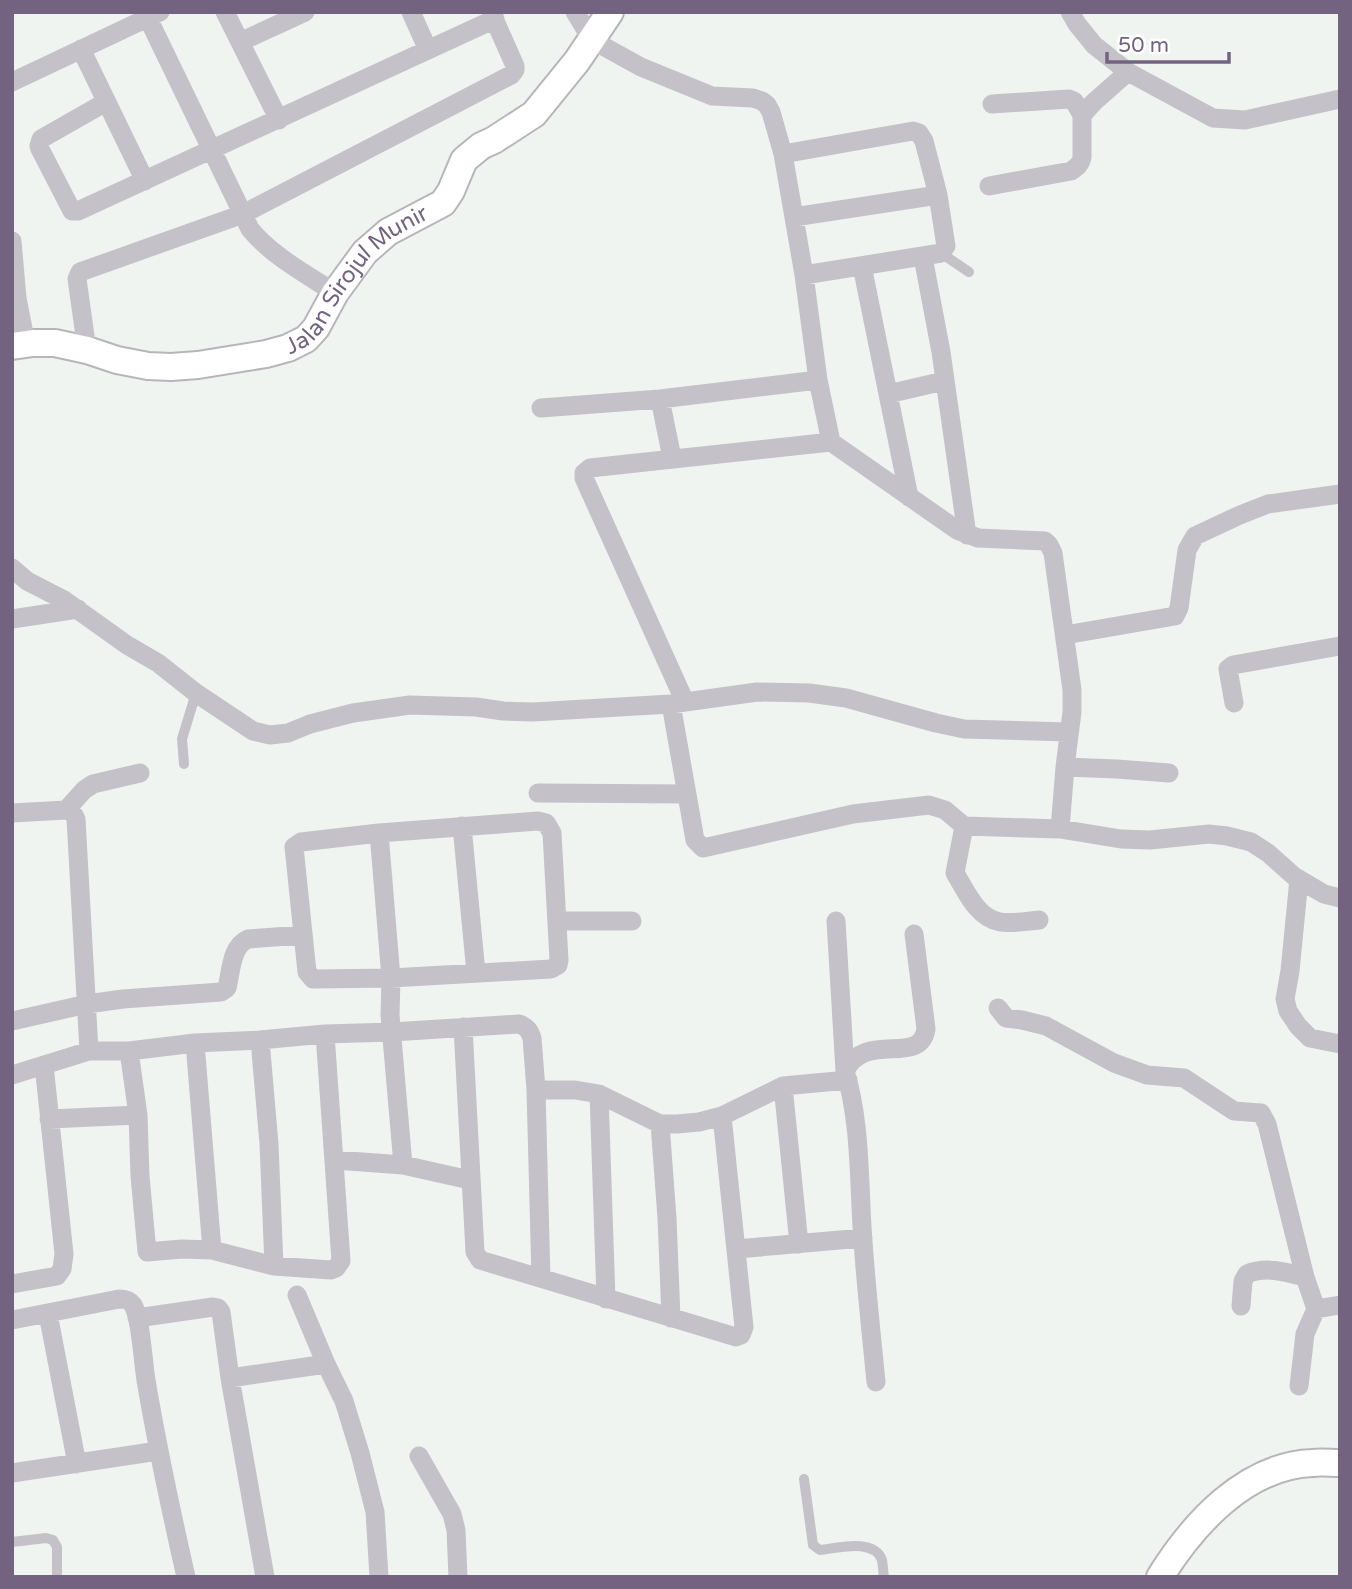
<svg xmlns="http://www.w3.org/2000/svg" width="1352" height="1589" font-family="'Varela Round',sans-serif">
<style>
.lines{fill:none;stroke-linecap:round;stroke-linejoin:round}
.secondary-casing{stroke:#b8b4bc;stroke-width:30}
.lane{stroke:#c5c1c8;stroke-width:10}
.street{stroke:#c5c1c8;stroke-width:19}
.secondary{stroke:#fff;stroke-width:26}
.labels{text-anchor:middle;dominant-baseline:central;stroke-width:7;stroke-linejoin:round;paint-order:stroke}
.street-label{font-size:23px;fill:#736381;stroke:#fff}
</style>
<rect width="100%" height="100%" fill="#f0f4f1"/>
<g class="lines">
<defs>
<g id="secondary">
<path id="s1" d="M12,346L33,343H55L87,350L117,360L148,366L171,367L198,365L266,354L288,348L306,339L316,328L335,293L365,252L388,232L443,203L451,191L464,160L481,146L494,140L534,114L577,61L610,12"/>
<path d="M1160,1577C1193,1524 1245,1466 1312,1463C1321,1462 1331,1463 1340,1463"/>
</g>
</defs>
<!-- secondary casing -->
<use href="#secondary" class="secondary-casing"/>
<!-- lane -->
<path class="lane" d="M941,253L969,272
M184,764L182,739L196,693
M804,1479L813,1545L820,1550C838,1548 874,1538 882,1560C883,1565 883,1571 884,1577
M12,1542L46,1538L53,1540L57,1547V1577"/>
<!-- street -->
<path class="street" d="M145,12L250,229C272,256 306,274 335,293
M225,12L279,120
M411,12L428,50
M575,12L592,40L641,67L712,96L753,98L762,101L767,105L771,112L783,154L804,275L818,380L831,442L957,530L978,538L1045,541L1049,545L1053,553L1072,690V712L1065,767L1060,829
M1070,12L1077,24L1094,45L1128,72L1213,118L1245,120L1340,99
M240,42L305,12
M81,49L145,181
M12,82L160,12
M106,102L41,139L39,146L40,149L72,211H78L495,19
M992,104L1069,99L1074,101L1082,115
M783,154L913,131L919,133L924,141L938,195L946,246L941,253L804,275
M989,186L1071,171C1077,167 1081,164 1082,157V115L1094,102L1128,72
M794,217L938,195
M12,241L17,298L26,344
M923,257L941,352L967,535
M862,266L909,497
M87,350L77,279L80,272L243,214L511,75L515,70V66L491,12
M888,394L944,381
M660,399L672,458
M541,408L660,399L818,380
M12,568L27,581L64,600L127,645L158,663L196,693L253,731L270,735L288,733L310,724L353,713L410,705L476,707L503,711L533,712L671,704L757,692L809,693L846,698L936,723L964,729L1069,732
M12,619L78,609
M1065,635L1175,616L1179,608L1187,550L1195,536L1240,515L1268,504L1340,494
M685,702L584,478V473L590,468L831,442
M1234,703L1228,669L1233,665L1340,646
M671,704L695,840L703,848L853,814L929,805L945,810L964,826L1060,829L1121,839L1150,840L1209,834L1227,836L1251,842L1268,853L1295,877L1324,894L1340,898
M1065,767L1117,769L1169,773
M538,793L687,794
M66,810L84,790L93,784L140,773
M12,813L66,810C72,811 74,814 76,819L89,1051
M462,826L476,973
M964,826L955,873C966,891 977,918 1000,922C1012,924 1027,921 1039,920
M379,833L301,842L294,847L307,972L313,979L391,978L551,969L558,965L559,960L552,833L546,823L538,821L379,833L391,978L390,1015L403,1165
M1299,879L1290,971L1285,999L1288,1011L1298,1026L1310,1038L1340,1044
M558,921H632
M836,921L845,1071
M998,1008L1006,1018L1022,1020L1046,1026L1114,1063L1147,1075L1184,1078L1234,1111L1261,1113L1267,1124L1305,1277L1316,1309L1305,1334L1299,1386
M12,1021L87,1004L123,999L221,992L227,988C231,972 231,946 248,939L303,935
M463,1027L475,1252L480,1260L736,1337L741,1335L744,1327L722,1116
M260,1040L269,1144L274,1266L331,1270L336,1268L341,1261L325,1034
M195,1043L212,1250
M129,1051L138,1115L140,1176L147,1252L182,1249L212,1250L274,1266
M12,1075L89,1051H129L195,1043L260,1040L325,1034L392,1032L519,1024C527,1027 529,1030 532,1038L536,1090L541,1278
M783,1086L799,1244
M536,1090H575L599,1094L660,1124H677L699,1122L722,1116L783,1086L848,1080
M599,1094L606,1299
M49,1119L138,1115
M660,1124L667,1218L671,1318
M335,1160L403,1165L470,1180
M737,1249L863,1238
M12,1284L57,1276L62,1269L64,1254L44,1065
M297,1295L326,1364L344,1401L360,1453L375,1512L379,1577
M1241,1306L1243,1281L1247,1274C1266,1266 1286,1272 1305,1277
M1316,1309L1340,1305
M48,1314L77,1464
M137,1318L213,1307L218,1308L221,1312L230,1378L265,1577
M12,1320L119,1299C125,1299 130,1300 133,1305C141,1318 143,1363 146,1380C157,1446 171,1511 186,1577
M230,1378L326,1364
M876,1382C871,1330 865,1278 862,1226C859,1177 860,1119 845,1071C866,1030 920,1067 926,1029L914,934
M419,1456L452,1514L456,1530L458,1577
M12,1473L158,1451"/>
<!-- secondary -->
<use href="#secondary" class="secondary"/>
</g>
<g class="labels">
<!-- street labels -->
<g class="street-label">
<text stroke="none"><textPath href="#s1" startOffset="380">Jalan Sirojul Munir</textPath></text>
</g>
</g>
<!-- border -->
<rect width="1352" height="1589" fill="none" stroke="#736381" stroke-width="28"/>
<!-- scale -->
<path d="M1107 52v10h122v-10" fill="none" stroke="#736381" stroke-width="3.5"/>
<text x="1118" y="52" font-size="21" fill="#736381" stroke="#ffffff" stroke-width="5" paint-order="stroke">50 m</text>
</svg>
